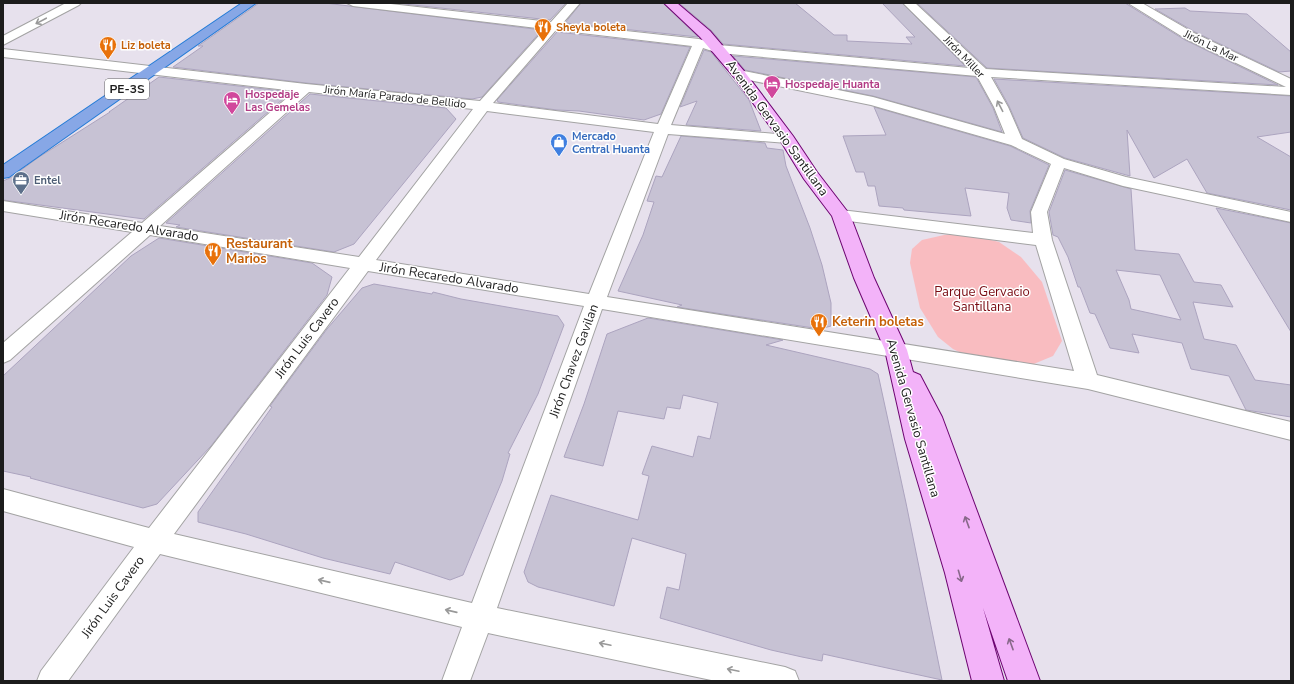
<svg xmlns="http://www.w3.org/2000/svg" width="1294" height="684" font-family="'Nunito Sans',sans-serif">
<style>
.park{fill:#f9bcc0}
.building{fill:#c7c2d4;stroke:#aca4bf;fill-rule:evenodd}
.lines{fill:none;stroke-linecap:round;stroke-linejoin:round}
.street-casing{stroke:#a3a3a3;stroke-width:2}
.secondary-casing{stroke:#6d0471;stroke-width:2}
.highway-casing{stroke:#237bd7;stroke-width:2}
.street{fill:#fff;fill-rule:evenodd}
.secondary{fill:#f3b3f9;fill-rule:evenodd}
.highway{fill:#87a7e6;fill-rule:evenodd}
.oneway{stroke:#999}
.oneway2{stroke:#88688a}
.labels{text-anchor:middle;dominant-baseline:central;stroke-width:3;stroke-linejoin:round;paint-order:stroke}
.far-food-label{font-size:11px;font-weight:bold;fill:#c56008;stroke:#fff;text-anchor:start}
.far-street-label{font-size:11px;fill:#1c1c1c;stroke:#fff}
.far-hotel-label{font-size:11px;font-weight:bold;fill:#b23c85;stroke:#fff;text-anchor:start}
.far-shop-label{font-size:11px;font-weight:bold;fill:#366cbe;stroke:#fff;text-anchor:start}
.far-service-label{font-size:11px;font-weight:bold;fill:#4e5e75;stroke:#fff;text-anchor:start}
.shield{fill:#fff;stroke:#606060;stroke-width:1}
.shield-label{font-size:12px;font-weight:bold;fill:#1c1c1c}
.street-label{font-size:13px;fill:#1c1c1c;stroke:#fff}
.food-label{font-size:13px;font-weight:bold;fill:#c56008;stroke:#fff;text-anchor:start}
.park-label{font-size:13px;fill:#790b12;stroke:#fff}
</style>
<rect width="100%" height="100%" fill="#e7e1ed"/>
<!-- park -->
<path class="park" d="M953,234L975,236L999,242L1021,257L1042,282L1062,341L1053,356L1024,368L980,362L953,349L938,337L920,308L910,263L912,249L922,240L944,235Z"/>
<!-- building -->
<path class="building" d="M259,3H325L542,30L482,97L472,99L306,83L173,67L203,46H198Z
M395,3H566L550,20Z
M581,3H663L698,37L565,23Z
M679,3H795L834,35H847V41L912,44L906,37H915L882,3H902L965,66L723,44L711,30Z
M917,3H1125L1185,40L1278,85L987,68Z
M1185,8L1190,11L1247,14L1291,52V71L1279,72L1195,32L1155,9Z
M557,32L690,47L661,114L644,120L579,111L557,110L498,102L497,100Z
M704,50L711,52L749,100L761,131L686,125L697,101L680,107Z
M733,56L976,77L993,108L1002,132L873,96L745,70Z
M159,77L291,92L144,219L3,200V181L10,178L39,157L110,112H109Z
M994,79L1291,96V132L1257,137L1291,157V210L1207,193L1187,159L1154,178L1127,130L1130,176L1065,158L1023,138L1009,106Z
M310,94L446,108L456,119L354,244L334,252L176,227L180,225L166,223Z
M874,107L1010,146L1049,165L1030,211L1031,223L1011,220L1007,208L1009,193L965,188L971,216L904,210L903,208L879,206L875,186H868L864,172H856L843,136L886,135Z
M681,136L765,143L767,148L783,150L786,166L810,228L822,265L831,303V326L820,329L677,307L682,305L618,291L643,235L654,202L647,201L656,176L662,177Z
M1065,170L1131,189L1135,250L1179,254L1194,282L1221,285L1233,307L1193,302L1204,339L1236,345L1255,380L1291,385V417L1246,410L1229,376L1191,369L1182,343L1132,334L1139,353L1110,348L1095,314L1090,313L1080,287H1078L1068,257L1058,237L1053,235L1049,212ZM1116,270L1160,275L1181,320L1131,309L1129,300Z
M1216,208L1291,223V332L1251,266Z
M159,238L312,263L332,277L327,295L211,446L157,504L143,508L30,478L31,477L3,471V376L131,256Z
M374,284L432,294L433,292L461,299L558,316L564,325L538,394L508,453L510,454L502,481L463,575L450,580L395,562L390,574L323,558L246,534L198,522V512L272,407L270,406L327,329L362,288Z
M648,318L783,340L766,345L870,369L878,374L906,503L942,680L823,654L822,661L802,657L771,650L660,618L667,587L679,590L686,554L632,538L614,606L538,587L528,582L524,572L551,495L638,520L649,476L642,474L652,446L693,457L698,436L710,439L718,403L683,395L680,409L667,407L664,419L618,411L603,466L564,457L584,404L607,334Z"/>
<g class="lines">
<defs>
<path id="street" d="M66,3H81L79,5L3,45V36Z
M347,3H382L551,22L568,3H580L562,24L699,39L719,45L969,68L903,3H915L986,69L1286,87L1186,39L1128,3H1142L1194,33L1291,79V95L991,77L1008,107L1022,139L1064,159L1126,177L1291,212V222L1123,186L1064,168L1047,212L1052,240L1097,375L1291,422V440L1088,389L602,309L497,608L785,667L795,671L799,681H716L488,633L470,681H442L462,627L160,554L68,681H37L41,671L134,547L3,511V489L149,528L350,268L150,235L10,360L3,363V343L132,232L3,211V201L142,223L295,91L3,57V49L306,84L480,101L545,29L353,6ZM556,30L692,46L658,124L493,103ZM703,48L718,53L977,76L994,107L1005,134L873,97L739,70L734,71L732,74L734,77L739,78L871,105L1011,145L1051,164L1031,212L1033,233L841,210L835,211L833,215L835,219L841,220L1036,245L1074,371L607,297L668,134L787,143L792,142L794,139L792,136L787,135L671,125ZM309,92L473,109L359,257L160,226ZM487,111L654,132L589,294L376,260ZM368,271L584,306L472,603L174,534Z"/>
<path id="secondary" d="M664,3H677L710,31L744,71L793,136L817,172L850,215L874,278L907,350L913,372L920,375L942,417L1040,681H1008L983,608L1004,681H972L945,573L905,439L885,350L854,278L832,216L804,179L780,140L734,77L700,37Z"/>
<path id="highway" d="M242,3H256L9,177L3,178V165Z"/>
</defs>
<!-- street casing -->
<use href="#street" class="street-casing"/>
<!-- secondary casing -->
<use href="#secondary" class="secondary-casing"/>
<!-- highway casing -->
<use href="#highway" class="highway-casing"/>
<!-- street -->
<use href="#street" class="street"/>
<!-- secondary -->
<use href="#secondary" class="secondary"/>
<!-- highway -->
<use href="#highway" class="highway"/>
</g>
<!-- one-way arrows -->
<defs><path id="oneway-shaft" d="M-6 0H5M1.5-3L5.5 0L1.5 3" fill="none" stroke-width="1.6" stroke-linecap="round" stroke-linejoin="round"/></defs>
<g class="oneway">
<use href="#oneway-shaft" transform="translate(41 21) rotate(152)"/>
<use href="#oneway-shaft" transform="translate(1000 106) rotate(-117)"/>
<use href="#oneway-shaft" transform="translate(324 581) rotate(-167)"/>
<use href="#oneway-shaft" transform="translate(451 611) rotate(-167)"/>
<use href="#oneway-shaft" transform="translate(605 644) rotate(-168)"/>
<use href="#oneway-shaft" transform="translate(733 670) rotate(-168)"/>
</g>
<g class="oneway2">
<use href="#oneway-shaft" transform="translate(967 522) rotate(-110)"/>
<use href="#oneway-shaft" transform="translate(960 576) rotate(74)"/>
<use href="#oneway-shaft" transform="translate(1011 644) rotate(-110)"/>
</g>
<!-- icons -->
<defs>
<symbol id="restaurant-pin" viewBox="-11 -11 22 30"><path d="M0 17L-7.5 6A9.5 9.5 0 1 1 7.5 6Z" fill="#e8710a" stroke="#fff"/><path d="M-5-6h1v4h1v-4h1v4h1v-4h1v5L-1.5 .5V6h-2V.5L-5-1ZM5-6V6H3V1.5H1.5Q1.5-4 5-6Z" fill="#fff"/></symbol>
<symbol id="hotel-pin" viewBox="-11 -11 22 30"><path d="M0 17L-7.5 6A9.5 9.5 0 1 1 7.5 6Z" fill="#d1479c" stroke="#fff"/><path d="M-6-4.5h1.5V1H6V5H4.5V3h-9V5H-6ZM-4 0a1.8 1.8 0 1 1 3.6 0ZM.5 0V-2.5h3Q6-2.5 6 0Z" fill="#fff"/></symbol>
<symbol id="shop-pin" viewBox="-11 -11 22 30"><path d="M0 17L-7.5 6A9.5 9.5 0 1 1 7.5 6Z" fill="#3f7fe0" stroke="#fff"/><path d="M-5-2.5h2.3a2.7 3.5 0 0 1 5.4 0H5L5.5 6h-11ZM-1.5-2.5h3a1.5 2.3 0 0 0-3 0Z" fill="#fff"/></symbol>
<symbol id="office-pin" viewBox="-11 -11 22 30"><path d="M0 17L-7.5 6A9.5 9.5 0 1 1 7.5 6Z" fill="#5c6f8a" stroke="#fff"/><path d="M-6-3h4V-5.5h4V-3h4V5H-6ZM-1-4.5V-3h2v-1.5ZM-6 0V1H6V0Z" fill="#fff"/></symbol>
</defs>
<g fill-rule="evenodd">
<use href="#restaurant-pin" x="533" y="17" width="20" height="27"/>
<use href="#restaurant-pin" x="98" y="35" width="20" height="27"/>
<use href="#hotel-pin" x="762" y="74" width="20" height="27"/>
<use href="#hotel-pin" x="222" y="90" width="20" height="27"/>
<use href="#shop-pin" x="549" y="132" width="20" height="27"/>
<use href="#office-pin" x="11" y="170" width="20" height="27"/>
<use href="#restaurant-pin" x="203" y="241" width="20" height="27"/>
<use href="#restaurant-pin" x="809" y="312" width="20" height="27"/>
</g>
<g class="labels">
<!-- far-food labels -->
<g class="far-food-label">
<text x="556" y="27">Sheyla boleta</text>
<text x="121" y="45">Liz boleta</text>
</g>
<!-- far-street labels -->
<g class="far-street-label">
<text transform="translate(1211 46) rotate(26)">Jirón La Mar</text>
<text transform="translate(964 57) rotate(46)">Jirón Miller</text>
<text transform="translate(395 97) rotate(6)">Jirón María Parado de Bellido</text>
</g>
<!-- far-hotel labels -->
<g class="far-hotel-label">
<text x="785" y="84">Hospedaje Huanta</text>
<text x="245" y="94">Hospedaje<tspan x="245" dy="13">Las Gemelas</tspan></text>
</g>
<!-- far-shop labels -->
<g class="far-shop-label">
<text x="572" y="136">Mercado<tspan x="572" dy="13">Central Huanta</tspan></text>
</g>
<!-- far-service labels -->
<g class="far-service-label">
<text x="34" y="180">Entel</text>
</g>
<!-- shield labels -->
<rect class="shield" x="105" y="79" width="44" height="20" rx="3"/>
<g class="shield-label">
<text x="127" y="89">PE-3S</text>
</g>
<!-- street labels -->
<g class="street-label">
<text transform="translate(777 128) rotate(54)">Avenida Gervasio Santillana</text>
<text transform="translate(129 226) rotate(9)">Jirón Recaredo Alvarado</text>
<text transform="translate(449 278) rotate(9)">Jirón Recaredo Alvarado</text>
<text transform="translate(307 338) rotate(-53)">Jirón Luis Cavero</text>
<text transform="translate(574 361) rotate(-70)">Jirón Chavez Gavilan</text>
<text transform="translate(913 418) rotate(74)">Avenida Gervasio Santillana</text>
<text transform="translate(113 597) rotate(-54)">Jirón Luis Cavero</text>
</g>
<!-- food labels -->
<g class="food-label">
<text x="226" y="244">Restaurant<tspan x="226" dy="15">Marios</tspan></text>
<text x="832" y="322">Keterin boletas</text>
</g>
<!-- park labels -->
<g class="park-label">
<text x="982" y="292">Parque Gervacio<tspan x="982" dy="15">Santillana</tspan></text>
</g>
</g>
<!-- border -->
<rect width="1294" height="684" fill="none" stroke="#1c1c1c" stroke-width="8"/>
</svg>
